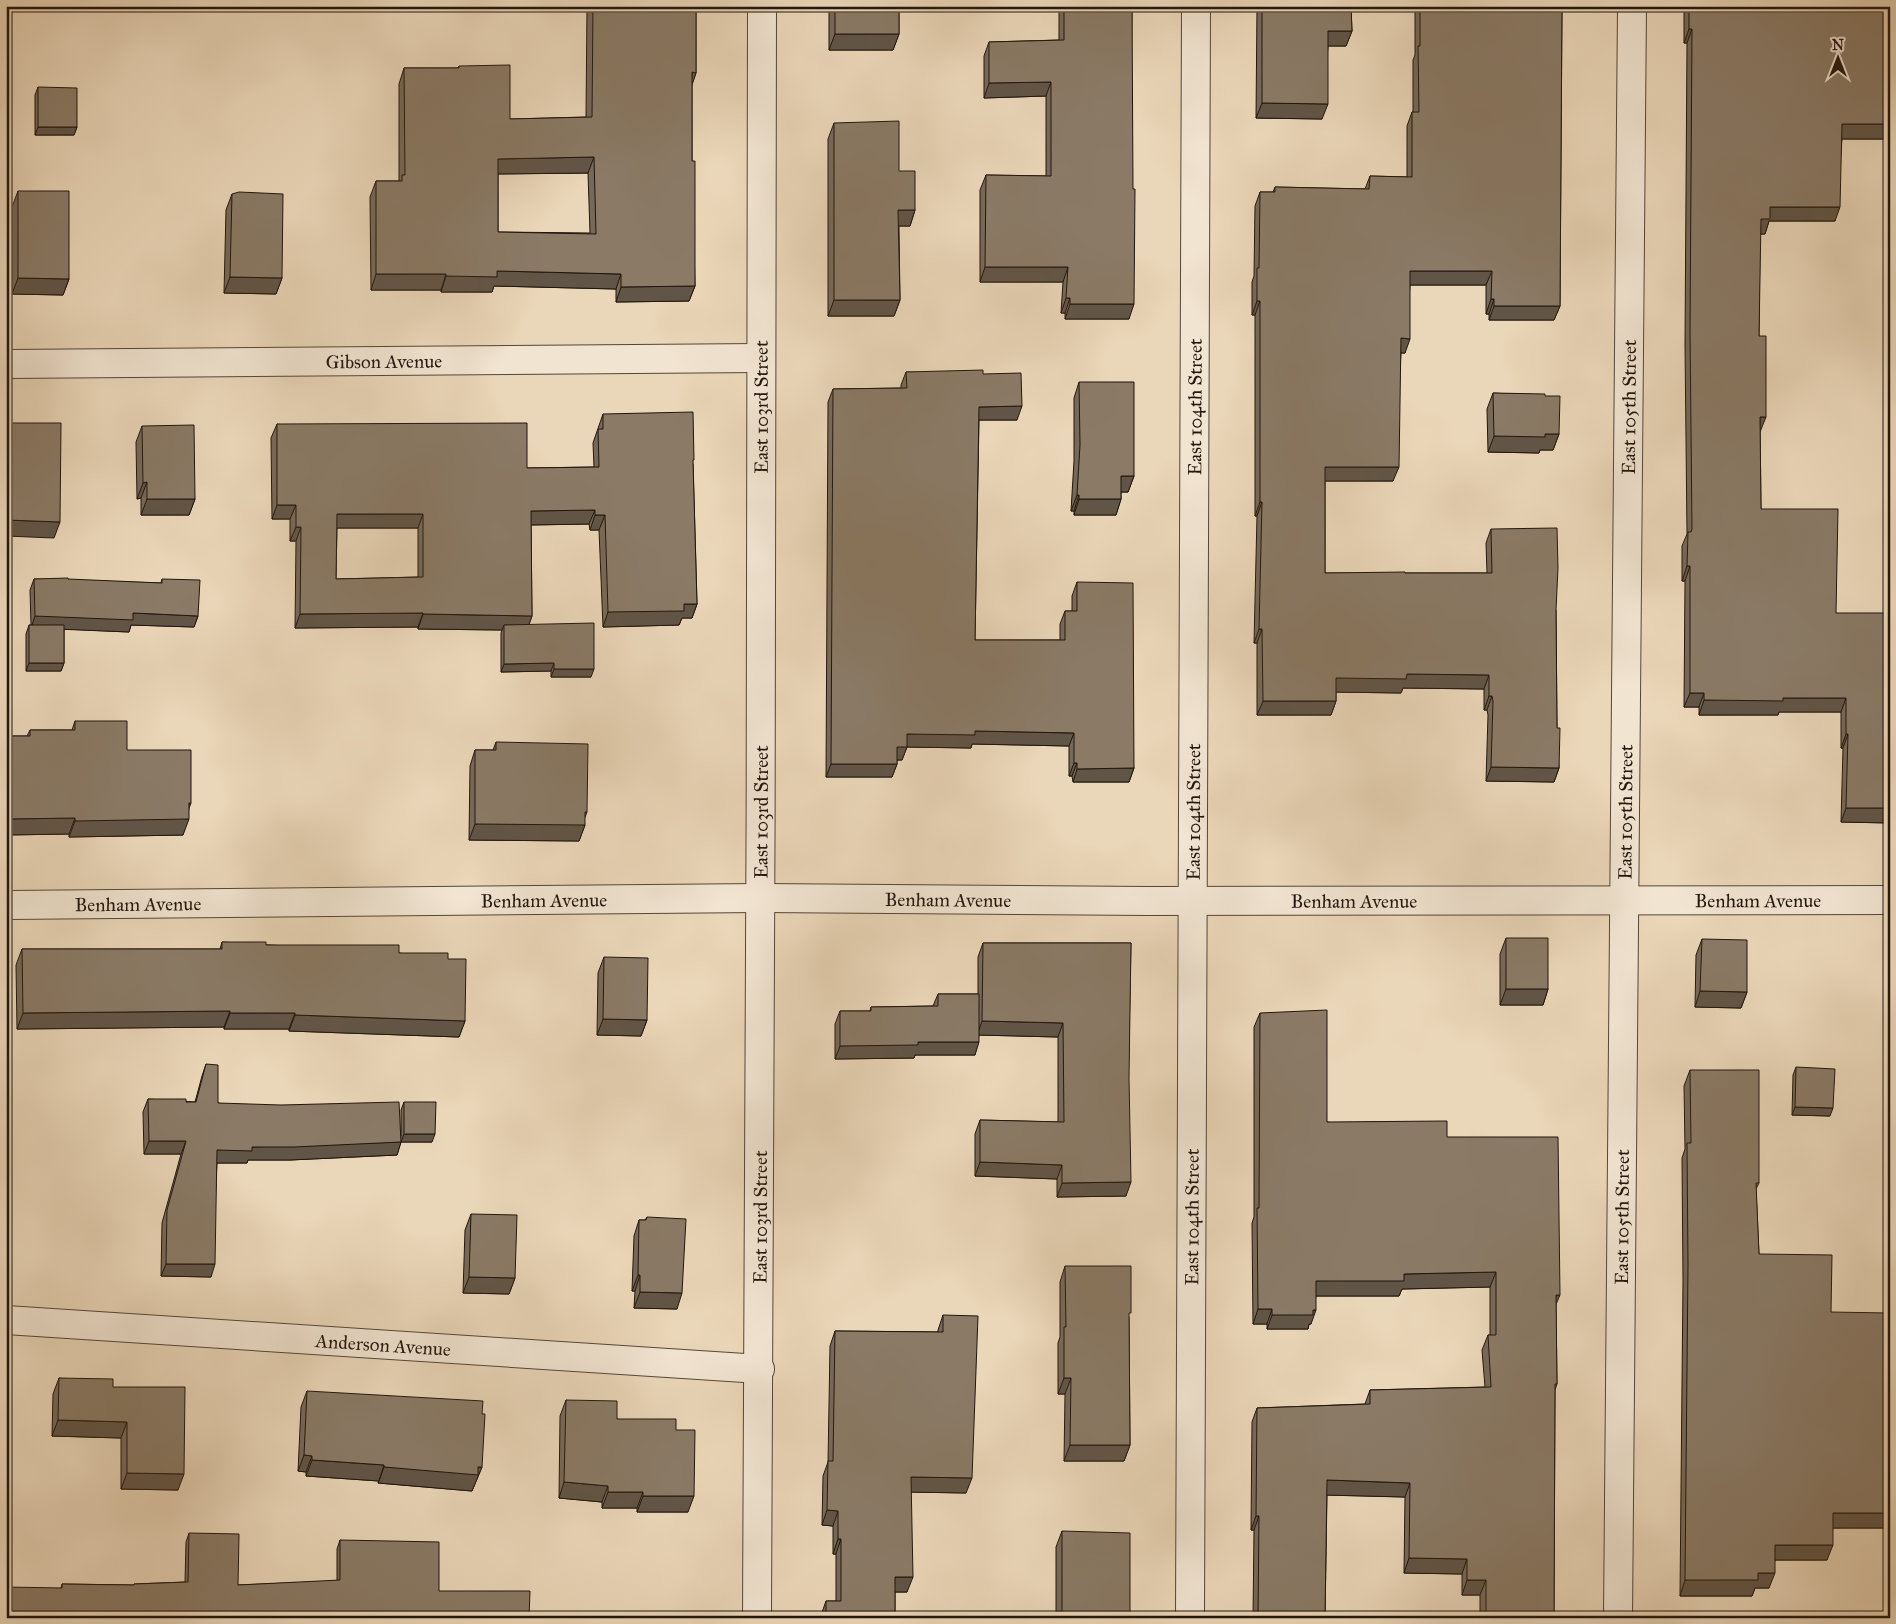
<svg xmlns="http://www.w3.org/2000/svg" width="1896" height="1624" font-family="'IM FELL Great Primer',serif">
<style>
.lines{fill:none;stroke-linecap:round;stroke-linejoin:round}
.minor-casing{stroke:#534738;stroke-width:30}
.minor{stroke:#f1e4d1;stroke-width:28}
.wall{fill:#776958;stroke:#21170e;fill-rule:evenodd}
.shaded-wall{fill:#615547;stroke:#21170e}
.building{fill:#8a7a66;stroke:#21170e;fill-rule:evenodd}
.labels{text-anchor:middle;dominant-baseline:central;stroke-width:4;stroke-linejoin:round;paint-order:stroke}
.street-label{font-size:19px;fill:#21170e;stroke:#f1e4d1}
</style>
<rect width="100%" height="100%" fill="#ead6b8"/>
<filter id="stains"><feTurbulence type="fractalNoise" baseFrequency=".004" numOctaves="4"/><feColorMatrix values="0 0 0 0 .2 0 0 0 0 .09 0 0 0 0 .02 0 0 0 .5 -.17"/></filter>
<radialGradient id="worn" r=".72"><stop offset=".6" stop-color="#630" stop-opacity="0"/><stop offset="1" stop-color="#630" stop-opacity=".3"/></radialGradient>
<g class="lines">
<defs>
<g id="minor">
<path id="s1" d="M6,364L760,358"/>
<path id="s2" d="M6,905L760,898L1149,901L1890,900"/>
<path id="s3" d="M6,1320L760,1369"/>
<path id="s4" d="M757,1618C763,1081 759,543 762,6"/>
<path id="s5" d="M1190,1618L1196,6"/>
<path id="s6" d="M1618,1618L1632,6"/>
</g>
</defs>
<!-- minor casing -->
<use href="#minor" class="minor-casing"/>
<!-- minor -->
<use href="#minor" class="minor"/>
</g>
<!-- wall -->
<path class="wall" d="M587,6H696V73L692,84V161L695,286L689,301L616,302V289L494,286L492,292H441V290H371L370,197L376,181H399V84L404,68H458L459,66L510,119L586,117ZM588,173L590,233L498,232V174Z
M830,6H899V34L893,50H829V11Z
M1059,6H1132L1129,319H1065V313H1061L1063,282H980V190L986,175L1046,176V96L984,98V56L989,42L1059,40Z
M1257,6H1351L1352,31L1346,46H1328L1322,119L1256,118Z
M1415,6H1562L1560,306L1554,320H1489V314H1486V285H1410L1405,353H1401L1393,481H1325V573H1487L1486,543L1491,529L1556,610L1557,728L1559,768L1554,782L1486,781L1488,715L1487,710H1484V689L1403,688L1401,693L1336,692V701L1331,715H1257V643H1254L1257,516H1255V315H1252V282L1254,276L1255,206L1260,192H1273L1275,187L1365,189L1370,176L1407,177V126L1412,112H1413V60L1415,55Z
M1684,6H1842L1890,139H1842L1835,221H1769L1765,234H1760L1759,336L1761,509L1836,613L1890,823L1841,822L1843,748H1841V712H1779L1778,715H1699V707H1684L1685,581H1682V546L1687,534L1685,345L1687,43H1684Z
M38,87L77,127L74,135H35V95Z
M834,123L899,171L915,210L910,226H899L900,300L894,316H828V139Z
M18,191L69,279L63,295L12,294V207Z
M232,194L282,278L276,294L224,293L226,210Z
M906,372L983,374L1017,420H979L975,640H1060V624L1065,611H1072V596L1077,582L1134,768L1129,782H1073L1072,776H1069V746L972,744L971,748L907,747L902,760H897V764L892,777H826L828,402L833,389L901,388V385Z
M1079,382L1134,476L1128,492H1121V499L1116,515H1074V511H1071L1074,461V398Z
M1493,393L1545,396L1559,434L1553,450H1540L1539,453L1488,452L1487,409Z
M603,414L693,464L697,604L692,618H682L679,625L603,627L599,530H590L589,524L531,525L532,616L529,624L591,677H551V671L501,672V633L502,630L418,629V627L295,628L296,541H290V519H272L271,438L277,424L527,468L594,467L593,443ZM337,528H418V577L336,579Z
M142,426L195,499L189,515H141V498L137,499L136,442Z
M34,579L161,583L162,579L198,616L194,627L131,625L129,632L64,629V663L61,671H26V634L29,625H31L30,590Z
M75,721L127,750L189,809L183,835L69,837V834L6,835V736H27L30,730H72Z
M496,742L585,825L579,841L469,840L470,766L475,750H493Z
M1506,938L1548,989L1543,1005H1500V954Z
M1702,939L1747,992L1741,1008L1695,1007L1696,955Z
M222,942L399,953L448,959L465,1021L459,1037L289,1031V1029H224V1027L17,1029L16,965L22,949H220Z
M983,943H1131L1126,1196L1057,1197V1179L975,1176V1134L980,1120L1058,1122V1037L979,1035L975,1055H915L914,1058L835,1059V1024L840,1011H870L871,1007L933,1006L938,994H978V957Z
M604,957L647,1020L641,1036L597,1035L598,973Z
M1260,1013L1327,1122L1447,1137L1556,1304L1557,1384L1555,1390L1554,1618H1480V1595H1462V1574L1404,1573L1405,1497L1327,1495L1325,1618H1253L1254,1530H1251L1252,1422L1257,1408L1365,1404L1370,1390L1485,1387L1482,1350L1488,1335H1490V1287L1402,1289L1399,1296H1316L1311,1324H1309L1308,1329H1267V1324H1253L1252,1223L1254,1217V1027Z
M206,1064L218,1103L401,1136V1110L404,1102L432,1142H401L397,1155L290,1160H248L247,1163H217L211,1277L161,1276L162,1223L181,1154H144L143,1112L148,1099L195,1102L202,1076Z
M1796,1067L1830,1116L1792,1115L1793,1075Z
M1690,1070L1759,1183L1756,1189L1759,1254L1831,1312L1884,1528H1833L1827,1560H1775L1769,1588H1755L1752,1596H1680L1683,1280L1682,1158L1685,1149L1684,1086Z
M471,1214L515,1278L509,1294L463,1293L465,1230Z
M647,1217L677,1309L634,1308L635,1291H632L634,1236L639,1220H645Z
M1065,1266L1129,1317L1130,1445L1124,1461H1064L1065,1394H1058V1343L1060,1337V1282Z
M943,1315L966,1493L911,1492L907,1592H895V1618H820L826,1601H836V1554H833V1526L822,1525L823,1476L828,1462L830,1346L835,1331L938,1332V1330Z
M59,1378L113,1387L178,1490L121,1489V1438L52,1436L53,1394Z
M307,1391L482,1467L472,1491L378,1483L379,1481L306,1476V1472L298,1471L301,1407Z
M566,1400L617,1419L676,1430L688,1512H637V1508H602V1502L559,1498L560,1416Z
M1062,1531L1130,1618H1056V1547Z
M189,1533L238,1585L337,1581V1549L340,1540L439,1591L61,1588L62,1584L134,1585V1584L185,1582L186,1542Z"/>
<!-- shaded-wall -->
<path class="shaded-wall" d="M1689,29H1692L1687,43H1684Z
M1328,31H1352L1346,46H1322Z
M835,34H899L893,50H829Z
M692,72L696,73L691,88Z
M1051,82L1046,96L984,98L989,83Z
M1262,103L1328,104L1322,119L1256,118Z
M1842,124H1890V139H1836Z
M38,127H77L74,135H35Z
M594,157L588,173L493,174L498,159Z
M1770,207H1840L1835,221H1769L1765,234H1755L1761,219Z
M898,210H915L910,226H892Z
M985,267H1068L1063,282H980Z
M497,271L621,274L616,289L494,286L492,292H441L446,276Z
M1410,271H1492L1486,285H1405Z
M376,274H446L441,290H371Z
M230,277L282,278L276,294L224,293Z
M18,278L69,279L63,295L12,294Z
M695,286L689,301L616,302L621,287Z
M1066,298H1070L1065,313H1061Z
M1491,299H1494L1489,314H1486Z
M834,300H900L894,316H828Z
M1257,301H1260L1255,315H1252Z
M1070,304H1134L1129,319H1065Z
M1494,306H1560L1554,320H1489Z
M1401,338L1410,339L1405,353H1396Z
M1022,406L1017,420H974L979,407Z
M1760,417H1766L1760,432Z
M1545,434H1559L1553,450H1540L1539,453L1488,452L1494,436Z
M1325,467H1399L1393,481H1320Z
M1121,476H1134L1128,492H1116Z
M147,482L141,498L137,499L143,483Z
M1077,495H1079L1074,511H1071Z
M147,499H195L189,515H141Z
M1079,499H1121L1116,515H1074Z
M1260,502H1262L1257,516H1255Z
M277,505H296L290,519H272Z
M595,510L589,524L525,525L531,511Z
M337,514H423L418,528H332Z
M595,515H605L599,530H590Z
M6,520L60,522L54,538L6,536Z
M296,527H301L296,541H290Z
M1687,566H1690L1685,581H1682Z
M684,604H697L692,618H682L679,625L603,627L608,612Z
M133,613L198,616L194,627L131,625L129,632L31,628L35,616Z
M423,613L418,627L295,628L300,614Z
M423,614L532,616L527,630L504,625L502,630L418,629Z
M1259,629H1262L1257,643H1254Z
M29,663H64L61,671H26Z
M554,663L551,671L501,672L504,664Z
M554,669H594L591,677H551Z
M1407,674L1489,675L1484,689L1403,688L1401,693L1331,692L1336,678Z
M1690,693H1704L1699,707H1684Z
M1489,696H1492L1487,710H1484Z
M1783,698H1846L1841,712H1779L1778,715H1699L1704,700Z
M1263,701H1336L1331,715H1257Z
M975,731L1074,733L1069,746L972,744L971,748L907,747L902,760H892L897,747L907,734Z
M1846,734H1848L1843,748H1841Z
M1074,763H1077L1072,776H1069Z
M831,764H897L892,777H826Z
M1491,767L1559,768L1554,782L1486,781Z
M1134,768L1129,782H1073L1077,769Z
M191,803L185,819H189L183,835L69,837L75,821Z
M1846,808H1890V823L1841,822Z
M587,812L582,825H585L579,841L469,840L475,824Z
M75,818L69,834L6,835V819Z
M1506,989H1548L1543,1005H1500Z
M1700,991L1747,992L1741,1008L1695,1007Z
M230,1011L224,1027L17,1029L23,1013Z
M230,1013H295L289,1029H224Z
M295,1015L465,1021L459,1037L289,1031Z
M603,1019L647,1020L641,1036L597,1035Z
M982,1021L1063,1023L1058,1037L977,1035Z
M918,1042H979L975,1055H915L914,1058L835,1059L840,1046Z
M1795,1107L1833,1108L1830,1116L1792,1115Z
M404,1134H435L432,1142H401Z
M149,1141H186L181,1154H144Z
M401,1142L397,1155L290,1160H248L247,1163H212L217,1150L252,1147Z
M980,1162L1062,1165L1057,1179L975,1176Z
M1131,1182L1126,1196L1057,1197L1062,1183Z
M166,1264H215L211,1277L161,1276Z
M1496,1272L1490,1287L1402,1289L1399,1296H1311L1316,1281L1404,1274Z
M638,1275H640L635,1291H632Z
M469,1277L515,1278L509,1294L463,1293Z
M640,1292L682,1293L677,1309L634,1308Z
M1556,1295H1560L1554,1309Z
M1258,1309H1272L1267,1324H1253Z
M1313,1310H1316L1311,1324H1309L1308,1329H1267L1272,1315Z
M1064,1378H1071L1065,1394H1058Z
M58,1420L127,1422L121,1438L52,1436Z
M1070,1445H1130L1124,1461H1064Z
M304,1455L312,1456L306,1472L298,1471Z
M312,1460L384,1465L379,1481L306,1476Z
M384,1467H482L472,1491L378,1483Z
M127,1473L184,1474L178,1490L121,1489Z
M911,1477L972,1478L966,1493L905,1492Z
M1327,1480L1410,1483L1405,1497L1322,1495Z
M564,1482L608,1486L602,1502L559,1498Z
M608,1492H643L637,1508H602Z
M643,1496H694L688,1512H637Z
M827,1510L838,1511L833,1526L822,1525Z
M1833,1513H1890L1884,1528H1827Z
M1256,1516H1259L1254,1530H1251Z
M838,1539H841L836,1554H833Z
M1775,1545H1833L1827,1560H1769Z
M1409,1558L1467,1559L1462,1574L1404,1573Z
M1758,1573H1775L1769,1588H1755L1752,1596H1680L1685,1580Z
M895,1577H913L907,1592H890Z
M1467,1580H1486L1480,1595H1462Z"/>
<!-- building -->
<path class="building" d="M593,6H696V73L692,72V161H695V286L621,287V274L497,271V277L446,276V274H376V181H402V175H405L404,68H459V66L510,65V119L592,117ZM594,157L596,234L498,232V159Z
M835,6H899V34H835Z
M1064,6H1132L1133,189H1135L1134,304H1070V298H1066L1068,267H985L986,175L1051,176V82L989,83V42L1064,40Z
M1262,6H1351L1352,31H1328V104L1262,103Z
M1420,6H1562L1560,306H1494V299H1491L1492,271H1410V339L1401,338L1399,467H1325V573L1405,572V573H1492L1491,529L1557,528L1558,568L1556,610L1557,728H1560L1559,768L1491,767L1493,701L1492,696H1489V675L1407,674L1406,679L1336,678V701H1263L1262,629H1259L1262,502H1260V301H1257V268H1259L1260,192H1275V187L1369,189L1370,176L1412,177V112H1419L1418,46H1420Z
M1689,6H1842V7H1890V124H1842L1840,207H1770V219H1761L1759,336H1766V417H1760L1761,509H1838L1836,613H1889V631H1890V808H1846L1848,734H1846V698H1783V701L1704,700V693H1690V566H1687L1688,532H1691L1692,529L1690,331L1692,29H1689Z
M38,87L77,88V127H38Z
M899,121V171H915V210H898L900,300H834V123Z
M18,191H69V279L18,278Z
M239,192L283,194L282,278L230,277L232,194Z
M983,370V374L1021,373L1022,406L979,407L975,640H1065V611H1077V582L1133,583L1134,768L1077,769V763H1074V733L975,731V735L907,734V747H897V764H831L833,389L907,388L906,372Z
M1079,382H1134V476H1121V499H1079V495H1077L1080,445Z
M1493,393L1545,394V396H1560L1559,434H1545V437L1494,436Z
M693,412L694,460H693L697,604H684V611L608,612L605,515H595V510L531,511L532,616L423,614V613L300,614L301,527H296V505H277V424L527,423V468L599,467L598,429H603V414ZM337,514H423V577L336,579Z
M6,423H61L60,522L6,520Z
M194,425L195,499H147V482L143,483L142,426Z
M68,578V579L162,583V579L200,580L198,616L133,613V620L35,616L34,579Z
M594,623V669H554V663L504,664V625Z
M29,625H64V663H29Z
M75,721H127V750H191V803H189V819L75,821V818L6,819V736H30V730H75Z
M496,742L588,744L587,812H585V825L475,824V750H496Z
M1506,938H1548V989H1506Z
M1702,939L1747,940V992L1700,991Z
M222,942H266V945H399V953H448V959H466L465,1021L295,1015V1013H230V1011L23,1013L22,949H222Z
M983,943H1131L1129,1078L1131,1182L1062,1183V1165L980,1162V1120L1064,1122L1063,1023L982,1021Z
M604,957L648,958L647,1020L603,1019Z
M938,994H979V1042H918V1045L840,1046V1011H871V1007L938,1006Z
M1327,1010V1122L1447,1121V1137H1558L1560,1295H1556L1557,1384H1555L1554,1618H1486V1580H1467V1559L1409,1558L1410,1483L1327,1480L1325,1618H1258L1259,1516H1256L1257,1408L1370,1404V1390L1491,1387L1488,1335H1496V1272L1404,1274V1281H1316V1310H1313V1315H1272V1309H1258L1257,1208H1259L1260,1013Z
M206,1064L218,1065V1103L281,1105L399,1102L401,1142L294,1147H252V1151L217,1150L215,1264H166L167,1210L186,1141H149L148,1099H186V1102H196Z
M1796,1067L1835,1069L1833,1108L1795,1107Z
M1690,1070H1759V1183H1756L1759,1254L1832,1255L1831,1312L1888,1313L1887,1403H1890V1513H1833V1545H1775V1573H1758V1580H1685L1688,1265L1687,1143H1691Z
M404,1102H436L435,1134H404Z
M471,1214L517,1215L515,1278L469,1277Z
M647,1217L686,1219L682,1293L640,1292V1275H638L639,1220H646Z
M1065,1266H1131V1313H1129L1130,1445H1070L1071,1378H1064V1327H1066Z
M943,1315L978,1316L972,1478L911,1477L913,1577H895V1618H826V1601H841V1539H838V1511L827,1510L828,1461H833L835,1331L943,1332Z
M59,1378L113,1379V1387H185L184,1474L127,1473V1422L58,1420Z
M307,1391L483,1401L482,1414H485L482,1467H478V1475L384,1467V1465L312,1460V1456L304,1455Z
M566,1400L617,1401V1419H676V1430H695L694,1496H643V1492H608V1486L564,1482Z
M1062,1531L1130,1533V1618H1062Z
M189,1533L239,1534L238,1585L340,1580V1540L439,1542V1591H530L529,1618H6V1587L62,1588V1584L134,1585V1584L188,1582Z"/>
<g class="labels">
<!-- street labels -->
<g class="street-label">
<text stroke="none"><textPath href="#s1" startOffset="378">Gibson Avenue</textPath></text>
<text stroke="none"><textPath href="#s4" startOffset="1211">East 103rd Street</textPath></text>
<text stroke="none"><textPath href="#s5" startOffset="1211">East 104th Street</textPath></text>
<text stroke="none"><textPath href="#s6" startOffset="1211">East 105th Street</textPath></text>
<text stroke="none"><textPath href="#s4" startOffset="806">East 103rd Street</textPath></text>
<text stroke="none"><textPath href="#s5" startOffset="806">East 104th Street</textPath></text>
<text stroke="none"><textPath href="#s6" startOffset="806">East 105th Street</textPath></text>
<text stroke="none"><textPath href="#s2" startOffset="538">Benham Avenue</textPath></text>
<text stroke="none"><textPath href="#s2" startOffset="942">Benham Avenue</textPath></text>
<text stroke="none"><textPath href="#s2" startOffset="1752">Benham Avenue</textPath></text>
<text stroke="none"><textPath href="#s2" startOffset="1348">Benham Avenue</textPath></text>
<text stroke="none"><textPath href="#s2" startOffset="132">Benham Avenue</textPath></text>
<text stroke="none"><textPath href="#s4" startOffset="401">East 103rd Street</textPath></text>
<text stroke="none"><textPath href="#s5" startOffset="401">East 104th Street</textPath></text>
<text stroke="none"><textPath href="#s6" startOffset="401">East 105th Street</textPath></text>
<text stroke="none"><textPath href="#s3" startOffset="378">Anderson Avenue</textPath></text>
</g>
</g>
<!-- margin -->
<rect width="1896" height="1624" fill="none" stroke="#ead6b8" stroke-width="25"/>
<rect x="8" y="8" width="1881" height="1609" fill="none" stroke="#21170e" stroke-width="2.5"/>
<rect x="12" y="12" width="1871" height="1599" fill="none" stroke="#21170e"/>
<!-- north arrow -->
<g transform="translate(1838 58)" stroke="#f1e4d1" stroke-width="4" paint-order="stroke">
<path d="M0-4L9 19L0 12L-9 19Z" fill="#21170e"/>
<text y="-8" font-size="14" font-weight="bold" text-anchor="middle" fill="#21170e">N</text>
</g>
<rect width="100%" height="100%" filter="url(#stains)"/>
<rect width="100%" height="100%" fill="url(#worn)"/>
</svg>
